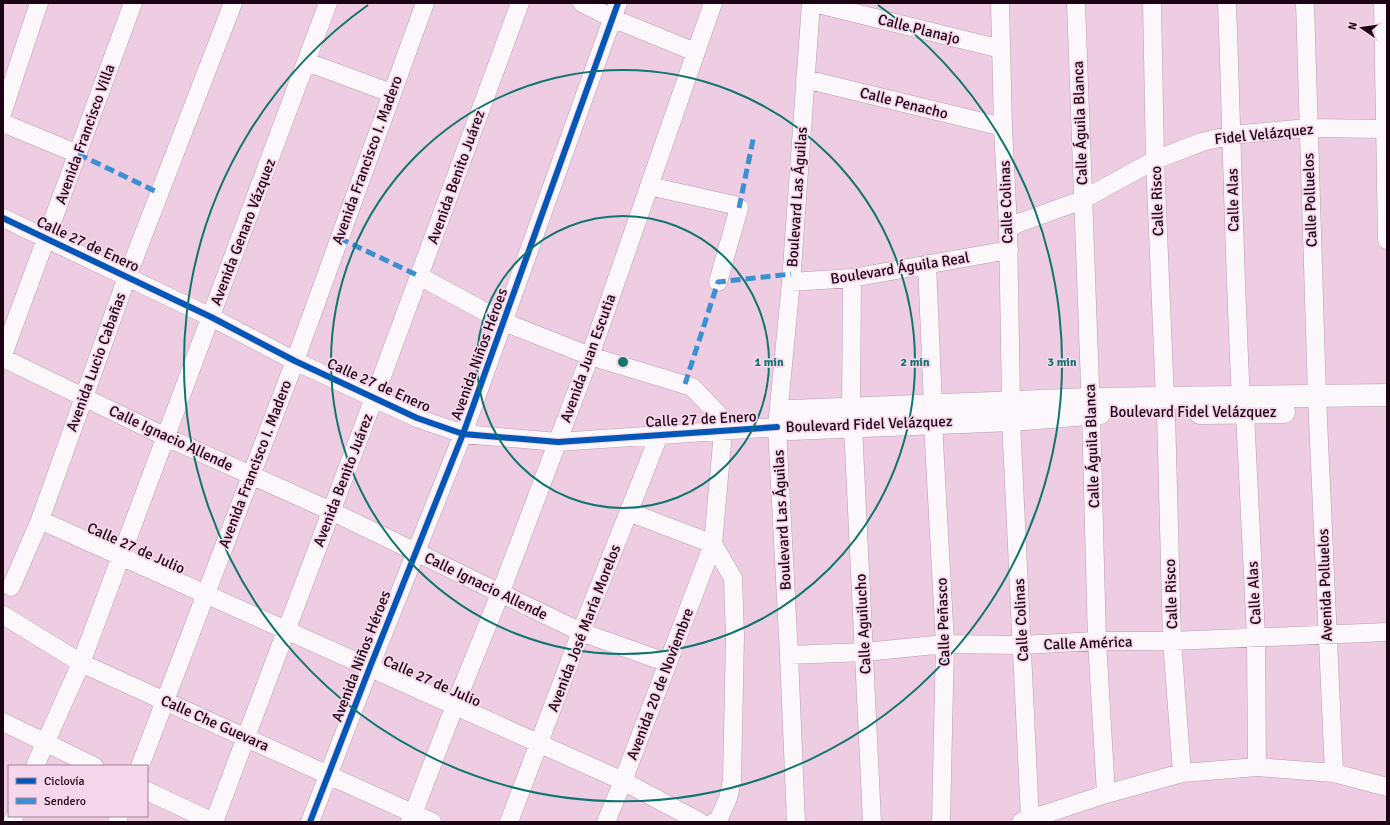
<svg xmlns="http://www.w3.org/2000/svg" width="1390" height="825" font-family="Signika,sans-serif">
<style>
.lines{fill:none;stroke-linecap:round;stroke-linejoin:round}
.minor-casing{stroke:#ba9db0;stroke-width:19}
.major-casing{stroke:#ba9db0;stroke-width:23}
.minor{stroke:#fcf7fb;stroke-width:18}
.major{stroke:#fcf7fb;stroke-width:22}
.quiet{stroke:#3a90d3;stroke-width:5;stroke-dasharray:10 5;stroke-linecap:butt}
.cycleway-casing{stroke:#f6d6ea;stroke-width:8}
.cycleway{stroke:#0057b8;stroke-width:6}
.ring{fill:none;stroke:#0f766e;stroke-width:2}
.labels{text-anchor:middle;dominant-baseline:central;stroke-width:3.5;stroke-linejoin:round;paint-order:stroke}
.street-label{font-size:15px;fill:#1d0415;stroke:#f6d6ea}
.centre{fill:#0f766e;stroke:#f6d6ea;stroke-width:2}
.ring-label{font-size:12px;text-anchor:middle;font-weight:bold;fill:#0f766e;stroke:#f6d6ea;stroke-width:3.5;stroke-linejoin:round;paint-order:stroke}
</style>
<rect width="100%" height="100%" fill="#eecce2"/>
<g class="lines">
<defs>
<path id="minor" d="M582,3L612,18L695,52
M814,3L1001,49
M1000,3L1003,127L1008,227L1011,401
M1076,3L1091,413L1097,641L1106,794
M1152,3L1155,160L1165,399
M1227,3C1232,135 1234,266 1241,398
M1305,3L1317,397L1334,773
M1383,3L1387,240
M307,62L391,93
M805,79L1003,127
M3,111L39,3
M3,123L78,154
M649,186L734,205L739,208L718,282
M3,218L211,317L295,361L417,418L463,434L558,442L777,427
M1008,227L1082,200L1155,160L1202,142L1232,135L1308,128L1387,129
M927,264L933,405
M419,276L504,322L590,356L692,387L719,415L723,432L713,544L623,781L606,822
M791,282L852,278L1009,250
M3,355L133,3
M3,358L166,437L331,511L581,632L668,663
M851,409L852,278
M1166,413L1172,641L1182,773
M1245,413L1256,636L1257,767
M1011,420L1030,820
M933,423L945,644L941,822
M853,426L872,822
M629,512L713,544L733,578L735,636L732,781L728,798L718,821L714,822
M40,520L623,781L700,822
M11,587L40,520L127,277L233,3
M3,615L81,663L432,822
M789,655L865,652L945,644L1022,645L1097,641H1172L1387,632
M3,722L94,766
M35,766L81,663L328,3
M140,766L295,361L425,3
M147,791L213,822
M12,822L15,816
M117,822L119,816
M214,822L374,398L520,3
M310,822L370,667L463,434L618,3
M410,822L455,705L500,594L590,356L713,3
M509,822L581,632L660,433
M796,822L789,655L777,427L791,282L811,3
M1021,822L1106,794L1182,773L1257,767L1334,773L1387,787"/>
<path id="major" d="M1200,413L1284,412
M777,427L791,411L1090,399L1387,395
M777,427L791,429L1011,420L1100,413"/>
</defs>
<!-- minor casing -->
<use href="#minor" class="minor-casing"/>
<!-- major casing -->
<use href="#major" class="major-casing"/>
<!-- minor -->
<use href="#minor" class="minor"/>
<!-- major -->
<use href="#major" class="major"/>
<!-- quiet -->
<path class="quiet" d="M78,154L159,193
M739,208L754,135
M339,238L419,276
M685,384L718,282L791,274"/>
<defs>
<path id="cycleway" d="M3,218L211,317L295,361L417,418L463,434L558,442L777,427
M310,822L370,667L463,434L618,3"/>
</defs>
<!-- cycleway casing -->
<use href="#cycleway" class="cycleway-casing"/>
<!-- cycleway -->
<use href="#cycleway" class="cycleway"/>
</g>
<!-- distance rings -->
<g class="ring">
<circle cx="623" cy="362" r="146"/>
<circle cx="623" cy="362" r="292"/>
<path d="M878 5A439 439 0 1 1 368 5"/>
</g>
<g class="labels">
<!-- street labels -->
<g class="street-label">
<text transform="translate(919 29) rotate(14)">Calle Planajo</text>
<text transform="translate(904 103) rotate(14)">Calle Penacho</text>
<text transform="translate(1080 123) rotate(-92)">Calle Águila Blanca</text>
<text transform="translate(85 134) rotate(-70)">Avenida Francisco Villa</text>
<text transform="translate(1264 134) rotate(-6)">Fidel Velázquez</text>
<text transform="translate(367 160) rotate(-70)">Avenida Francisco I. Madero</text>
<text transform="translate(456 177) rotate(-70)">Avenida Benito Juárez</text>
<text transform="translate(797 197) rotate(-86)">Boulevard Las Águilas</text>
<text transform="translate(1233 200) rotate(-91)">Calle Alas</text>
<text transform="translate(1310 200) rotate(-92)">Calle Polluelos</text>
<text transform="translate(1157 201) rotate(-92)">Calle Risco</text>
<text transform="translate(1006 202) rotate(-92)">Calle Colinas</text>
<text transform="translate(243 232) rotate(-69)">Avenida Genaro Vázquez</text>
<text transform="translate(88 244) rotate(25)">Calle 27 de Enero</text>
<text transform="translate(900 268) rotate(-9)">Boulevard Águila Real</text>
<text transform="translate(479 354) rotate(-70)">Avenida Niños Héroes</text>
<text transform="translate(588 358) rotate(-70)">Avenida Juan Escutia</text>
<text transform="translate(96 362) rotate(-70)">Avenida Lucio Cabañas</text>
<text transform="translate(379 385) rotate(24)">Calle 27 de Enero</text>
<text x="1193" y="412">Boulevard Fidel Velázquez</text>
<text transform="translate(701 419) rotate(-3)">Calle 27 de Enero</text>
<text transform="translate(869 424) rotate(-2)">Boulevard Fidel Velázquez</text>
<text transform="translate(171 438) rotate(25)">Calle Ignacio Allende</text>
<text transform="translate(1092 446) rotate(-92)">Calle Águila Blanca</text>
<text transform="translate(255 464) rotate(-69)">Avenida Francisco I. Madero</text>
<text transform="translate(343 480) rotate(-69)">Avenida Benito Juárez</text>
<text transform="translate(782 520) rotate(-93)">Boulevard Las Águilas</text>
<text transform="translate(136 548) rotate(24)">Calle 27 de Julio</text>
<text transform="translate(1325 585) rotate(-92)">Avenida Polluelos</text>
<text transform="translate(486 586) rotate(26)">Calle Ignacio Allende</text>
<text transform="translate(1254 593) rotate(-93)">Calle Alas</text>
<text transform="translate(1171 594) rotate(-92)">Calle Risco</text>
<text transform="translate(1021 620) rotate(-93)">Calle Colinas</text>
<text transform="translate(943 622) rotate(-92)">Calle Peñasco</text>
<text transform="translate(863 624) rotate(-93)">Calle Aguilucho</text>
<text transform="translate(584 628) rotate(-69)">Avenida José María Morelos</text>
<text transform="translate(1088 643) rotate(-2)">Calle América</text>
<text transform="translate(361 656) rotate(-69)">Avenida Niños Héroes</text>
<text transform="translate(432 681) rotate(24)">Calle 27 de Julio</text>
<text transform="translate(660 684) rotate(-69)">Avenida 20 de Noviembre</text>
<text transform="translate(215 723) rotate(24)">Calle Che Guevara</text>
</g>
</g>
<circle cx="623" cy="362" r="6" class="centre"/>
<g class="ring-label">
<text x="769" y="366">1 min</text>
<text x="915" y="366">2 min</text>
<text x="1062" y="366">3 min</text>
</g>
<!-- border -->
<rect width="1390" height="825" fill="none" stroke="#1d0415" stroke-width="8"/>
<!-- legend -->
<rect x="8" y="765" width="140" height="52" fill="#f6d6ea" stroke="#9f8295"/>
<rect x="16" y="778" width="20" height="6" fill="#0057b8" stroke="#9f8295"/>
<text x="44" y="785" font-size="12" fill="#1d0415">Ciclovía</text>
<rect x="16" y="798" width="20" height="6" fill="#3a90d3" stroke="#9f8295"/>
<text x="44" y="805" font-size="12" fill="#1d0415">Sendero</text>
<!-- north arrow -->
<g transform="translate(1362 28) rotate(283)" stroke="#f6d6ea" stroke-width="3" paint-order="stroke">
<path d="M0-3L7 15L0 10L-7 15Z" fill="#1d0415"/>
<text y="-6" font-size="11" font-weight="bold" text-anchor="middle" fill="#1d0415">N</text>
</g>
</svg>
